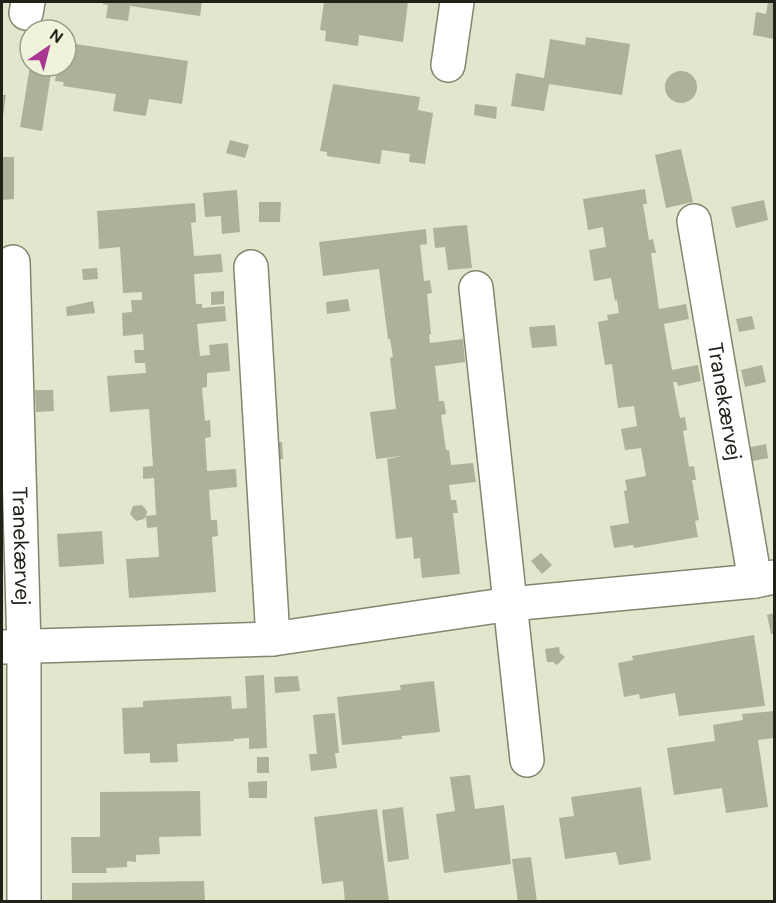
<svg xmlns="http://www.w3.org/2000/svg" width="776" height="903" font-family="'DM Sans',sans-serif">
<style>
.building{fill:#acb198}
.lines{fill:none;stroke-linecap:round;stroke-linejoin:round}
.minor-casing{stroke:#82866f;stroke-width:36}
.minor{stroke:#fff;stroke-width:33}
.labels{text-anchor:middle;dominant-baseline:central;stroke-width:4.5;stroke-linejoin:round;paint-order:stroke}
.street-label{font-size:21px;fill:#202219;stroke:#eef3d9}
</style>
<rect width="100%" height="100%" fill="#e1e6cc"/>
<!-- building -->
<path class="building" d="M103,2H202L200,16L130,6L128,21L106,18L108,5L103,4Z
M324,2H408L403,42L359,35L358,46L325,41L326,31L320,30Z
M768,2H774V39L753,35L756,12L766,14Z
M586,37L630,44L622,95L549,84L544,111L511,106L516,73L544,78L550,39L585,45Z
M69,43L188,61L182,104L149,99L146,116L113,111L116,94L63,86L64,82L55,81L57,68L65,70Z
M30,66L52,67L42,131L20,127Z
M665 87a16 16 0 1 1 32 0a16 16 0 1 1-32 0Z
M333,84L420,97L418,110L433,113L425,164L409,162L410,154L382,150L380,164L327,156V152L320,151Z
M2,95H6L3,117H2Z
M475,104L497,107L496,119L474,115Z
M230,140L249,145L245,158L226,153Z
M681,149L693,202L666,208L655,155Z
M2,157H14V199L2,200Z
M645,189L647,204H643L649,240L653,239L656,253H651L659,309L686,304L689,319L664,324L672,370L698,365L701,381L678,386L677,382H673L680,418L685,417L687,430L683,431L689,467L694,466L696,480H692L699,520L695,521L698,537L634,548L633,545L614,548L610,526L629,523L624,491L627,490L625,480L646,476L641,448L625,450L621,429L637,426L634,406L618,408L612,364L605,365L598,322L608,320L607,315L619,313L617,300L615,301L611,278L594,281L589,250L606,247L603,227L588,230L583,199Z
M237,190L240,232L222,234L221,216L205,217L203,193Z
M764,200L768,220L736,228L731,207Z
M259,202H281L280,222H259Z
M195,203L196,222L191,223L194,256L221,254L223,272L194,274L196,304H202V308L225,306L226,321L197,324L200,356L210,355L209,345L228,343L230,371L207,373V387L202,388L205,421L210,420L211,437L205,438L207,471L236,469L237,487L209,490L211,520H217L218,536L212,537L216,592L129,598L126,559L159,557L157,527L147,528L146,516L144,519L136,521L130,514L133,506L142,505L147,511L146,516L156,515L154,478L143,479V467L153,466L149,409L110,412L107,376L146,373L145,363H135L134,350H144L143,334L123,336L122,313L132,312L131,300H142V292L123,293L120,247L99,249L97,211Z
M467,225L472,268L448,270L445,247L435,248L433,228Z
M426,229L427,244L420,245L424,281L430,280L432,293L427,294L431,334L429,335L430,343L463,339L465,362L435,366L439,401H444L446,414L441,415L446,450H449L451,465L473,463L476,482L449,485L451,500H456L458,513H453L460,574L422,578L420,558L414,559L412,537L396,539L387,459L402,456L376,459L370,412L396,409L390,358L393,357L390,339H388L379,269L323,276L319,242Z
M97,268L98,279L83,280L82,269Z
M224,291V304L211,305V292Z
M348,299L350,311L327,314L326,302Z
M93,301L95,313L67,316L66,307Z
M752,316L755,329L739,332L736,319Z
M555,325L557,346L532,348L529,327Z
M762,365L766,382L745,387L741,370Z
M35,390H53L54,411L36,412Z
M269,442H282L283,459H280V472L274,473Z
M766,444L768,458L753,461L750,447Z
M102,531L104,564L59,567L57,534Z
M541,553L552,565L542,574L531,561Z
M774,613V633L771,634L767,615Z
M754,635L765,706L679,716L675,693L640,699L639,694L624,697L618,663L633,660L632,656Z
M559,647L560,653L565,657L557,665L553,662H547L545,649Z
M264,675L267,748L249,749V738L233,739L234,741L177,744L178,762L150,763V753L124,754L122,708L143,707V701L231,696L232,709L247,708L245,676Z
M298,676L300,691L275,693L274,677Z
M434,681L440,732L402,736V739L342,745L337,697L401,690L400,685Z
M774,711V738L758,740L768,807L726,813L722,788L674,795L667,748L715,741L713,725L743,720L742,714Z
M335,713L339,753H335L337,768L311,771L309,754H317L313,715Z
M257,757H269V773H257Z
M470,775L475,809L504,805L511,864L444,873L436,814L455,811L450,777Z
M267,781V798H249L248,782Z
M641,787L651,860L619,865L616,852L565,859L559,818L574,816L571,797Z
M200,791L201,836L159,837L160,854L136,855V862L127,861V867L106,868L107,873H72L71,837H100V792Z
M403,807L409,859L388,862L382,810Z
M377,809L389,902H345L343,881L322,884L314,817Z
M531,857L537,902H518L512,859Z
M204,881L205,902H72V883Z"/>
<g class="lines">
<defs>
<g id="minor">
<path d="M26,13L28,2"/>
<path d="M448,65L457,2"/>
<path id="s1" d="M694,221L755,581"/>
<path id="s2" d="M13,262L24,647V902"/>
<path d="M251,267L273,639"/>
<path d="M476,288L527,760"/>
<path d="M2,647L273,639L510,604L755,581L774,577"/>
</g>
</defs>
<!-- minor casing -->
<use href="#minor" class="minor-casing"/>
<!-- minor -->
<use href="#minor" class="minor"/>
</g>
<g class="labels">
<!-- street labels -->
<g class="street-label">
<text stroke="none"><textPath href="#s1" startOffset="183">Tranekærvej</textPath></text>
<text stroke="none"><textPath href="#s2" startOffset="284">Tranekærvej</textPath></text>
</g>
</g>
<!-- border -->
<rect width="776" height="903" fill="none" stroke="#202219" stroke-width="6"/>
<!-- north arrow -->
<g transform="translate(48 48) rotate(35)"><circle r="28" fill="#eef3d9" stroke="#9c9f8c" stroke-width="1.5"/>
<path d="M0-4.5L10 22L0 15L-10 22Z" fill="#aa3893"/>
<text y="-9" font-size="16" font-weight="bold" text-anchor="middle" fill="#202219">N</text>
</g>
</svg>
